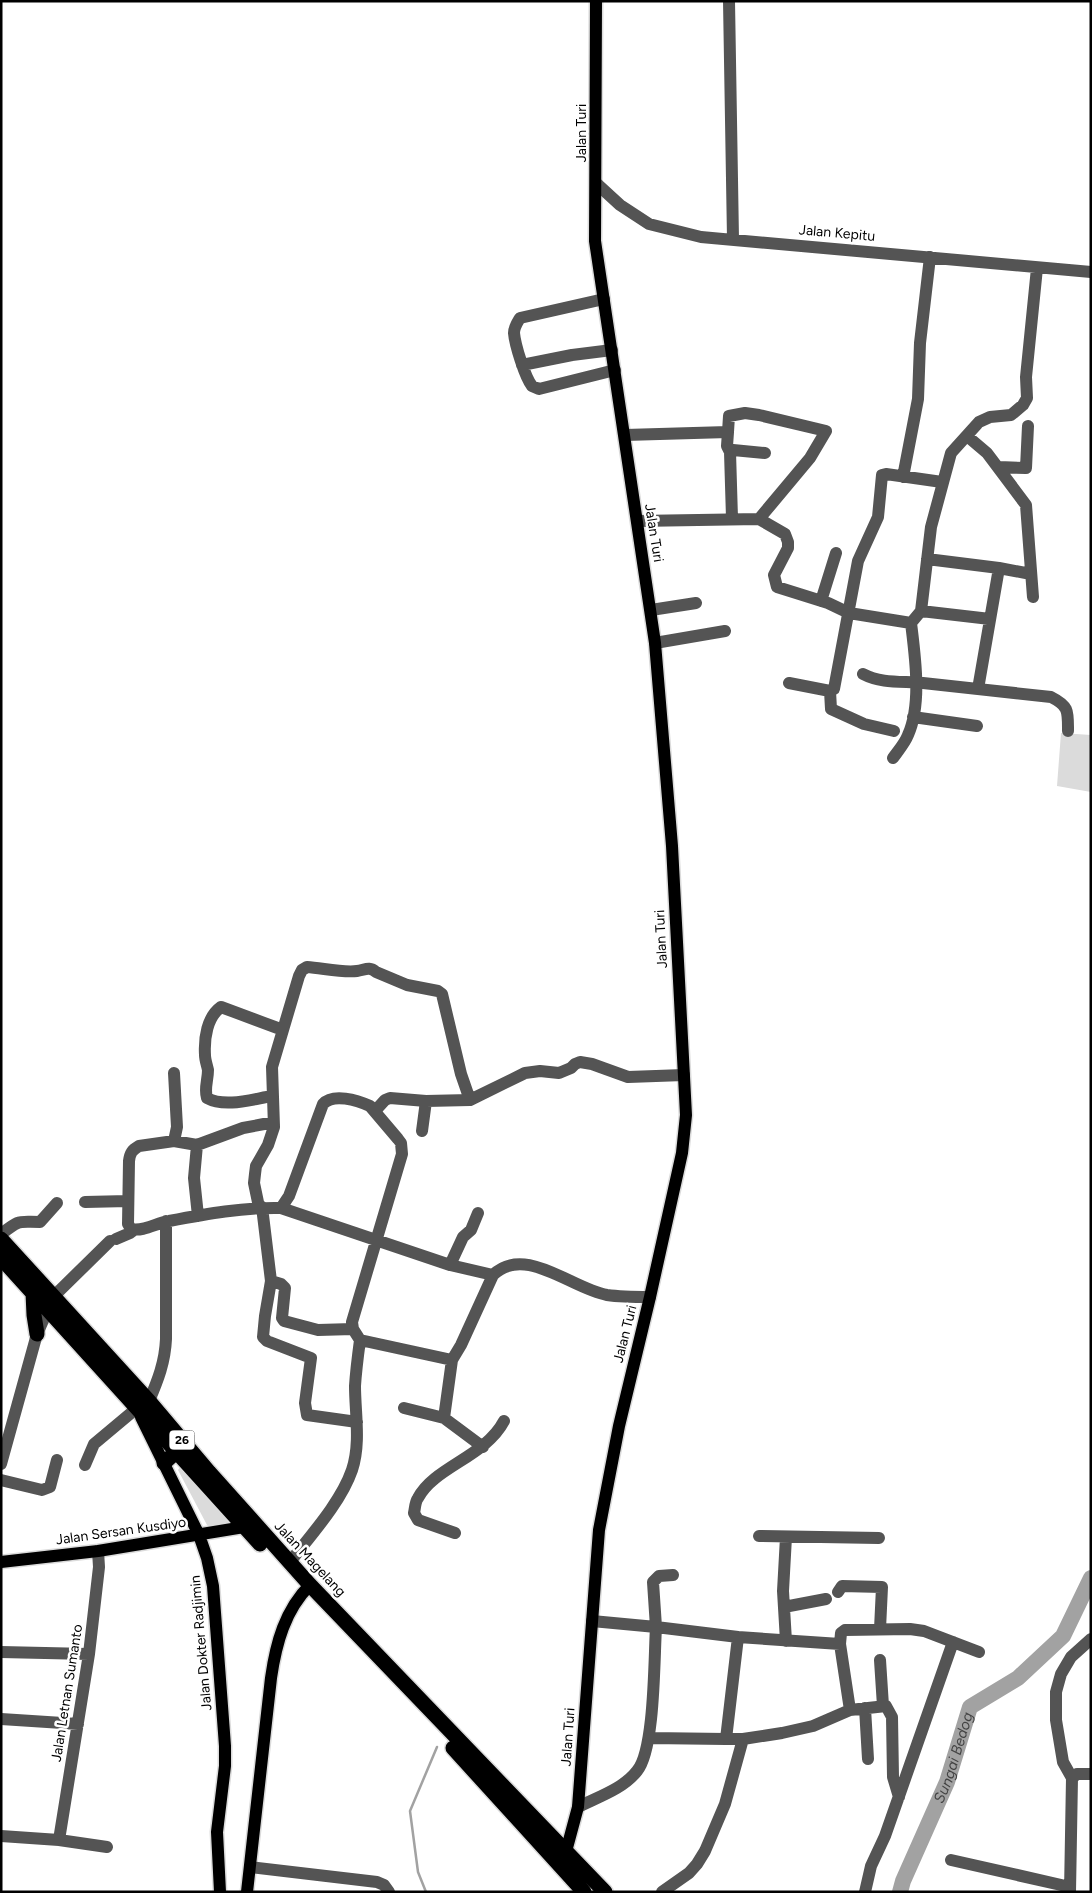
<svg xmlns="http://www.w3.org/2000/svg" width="1092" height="1893" font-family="Figtree,sans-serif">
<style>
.green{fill:#dbdbdb}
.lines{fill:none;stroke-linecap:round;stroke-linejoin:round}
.stream{stroke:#a2a2a2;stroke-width:2.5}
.river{stroke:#a2a2a2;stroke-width:16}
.major-casing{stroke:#dbdbdb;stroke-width:15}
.highway-casing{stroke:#dbdbdb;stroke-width:18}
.minor{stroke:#545454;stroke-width:12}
.major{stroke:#000;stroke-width:12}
.highway{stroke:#000;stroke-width:15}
.labels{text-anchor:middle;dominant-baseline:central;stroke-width:5;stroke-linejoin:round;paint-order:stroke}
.shield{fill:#fff;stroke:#4c4c4c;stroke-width:1}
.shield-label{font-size:12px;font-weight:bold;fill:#000}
.street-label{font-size:14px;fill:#000;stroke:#fff}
.water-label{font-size:15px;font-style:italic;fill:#434343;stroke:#fff}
</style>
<rect width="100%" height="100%" fill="#fff"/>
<!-- green -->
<path class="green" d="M1061,733L1091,735V792L1057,786Z
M180,1467L229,1518L228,1523L211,1527L207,1525L178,1470Z"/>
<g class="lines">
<!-- stream -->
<path class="stream" d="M426,1892L418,1872L410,1811L437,1747"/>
<!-- river -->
<path class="river" id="s1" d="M900,1892L903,1881L947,1782L970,1707L1018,1678L1063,1636L1091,1578"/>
<defs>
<path id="major" d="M141,1417L199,1535L207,1558L213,1586L225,1746V1766L217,1832L220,1892
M1,1562L98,1551L244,1527
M564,1859L578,1807L599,1530L619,1426L650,1297L682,1153L686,1115L672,846L655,643L595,241L596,1
M247,1892L271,1678C276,1643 285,1610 310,1585"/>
<path id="highway" d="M1,1239L149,1401L209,1472L310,1585L605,1892
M1,1258L260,1544
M33,1293L34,1315L37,1334
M164,1463L177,1451
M453,1748L584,1892"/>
</defs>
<!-- major casing -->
<use href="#major" class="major-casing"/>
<!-- highway casing -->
<use href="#highway" class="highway-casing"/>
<!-- minor -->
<path class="minor" d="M729,1L733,239
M596,183L620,205L649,224L701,237L1091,272
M604,299L520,318C517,323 514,327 514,333C515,345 525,377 532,386L539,389L615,370
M522,365L572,355L612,350
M728,432L729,416L745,413L759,415L826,431L810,458L759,519
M625,435L728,432L727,446L730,452
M967,436L987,453L1026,505L1033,597
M999,467L1026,468L1028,426
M903,477L918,399L920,343L930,257
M732,518L730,452L733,450L765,453
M637,521L759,519L785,534L788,542V548L774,575L777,587L828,603L849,613L911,623
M927,559L999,568L1031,574
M821,601L836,553
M651,610L696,603
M921,611L990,619
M655,643L725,631
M863,674C882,684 903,681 923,683C966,688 1008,692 1051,697C1069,706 1068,711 1068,731
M789,683L830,691L834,689L858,561L878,517L882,475L886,474L942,482
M978,689L999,568
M830,691L831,709L864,724L894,731
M913,717L977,726
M893,758C898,751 905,743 908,735C922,704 915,656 911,623L921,611L931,527L951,453L979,422L990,417L1011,415L1023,405L1027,398L1026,377L1037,268
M174,1073L177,1127L174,1141
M272,1096C253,1099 225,1108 207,1098C204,1088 208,1081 208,1070C207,1065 205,1060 205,1055C204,1038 207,1017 221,1007L283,1030
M375,1111L385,1100L390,1098L426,1101L470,1100L525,1073L540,1071L559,1073L571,1068L575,1064L580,1062L592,1064L628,1077L684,1075
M274,1124H264L243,1128L197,1145L174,1141L139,1146C132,1150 130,1153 129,1161L128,1224L131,1229C144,1232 156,1223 169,1221C206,1214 244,1207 281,1208L289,1196L323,1104C333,1093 357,1100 370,1106L398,1139L401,1143L402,1154L352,1322L353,1329L360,1340C358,1355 356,1370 355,1386C355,1413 361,1443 352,1470C341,1502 311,1535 290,1562
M422,1131L426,1101
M197,1145L194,1178L198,1216
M85,1202L128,1201
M259,1207L254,1183L255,1174L256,1166L268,1145L274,1127L272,1067L299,976L302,970L307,967C322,968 343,973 357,971C365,970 369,966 376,972L407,985L438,991L442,994L461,1074L470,1100
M262,1207L271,1281L281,1284L285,1288L282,1318L284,1321L318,1330L353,1329
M281,1208L450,1265L493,1275
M1,1234C21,1219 17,1222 40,1222L57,1203
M116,1239L130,1233L134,1230
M450,1265L463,1237L471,1230L478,1213
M271,1281L265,1316L263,1337L267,1341L311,1358L305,1403L307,1415L357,1422
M53,1297L110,1241
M360,1340L452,1360L461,1345L493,1275C525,1244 572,1289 607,1295C621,1297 636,1297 650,1297
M149,1401C158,1380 165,1362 166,1339V1221
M404,1408L444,1418L483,1447
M444,1418L452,1360
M1,1464L37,1334L48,1309
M85,1465L94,1444L137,1408
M1,1480L42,1490L50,1487L57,1460
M455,1533L418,1520L414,1513C415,1509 415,1502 418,1498C434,1467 485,1457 504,1421
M759,1536L879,1538
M786,1537L783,1591L786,1641
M838,1592L842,1586L882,1587L880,1629
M784,1607L826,1599
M738,1637L840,1644
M1,1652L89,1654
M880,1660L883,1706
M865,1708L868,1759
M850,1710L840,1644L841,1633L845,1630L910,1629L924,1631L979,1652
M1,1719L78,1724
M650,1738L726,1739L738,1637L656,1627L653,1582L659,1576L673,1575
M726,1739H743L782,1733L813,1726L850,1710L886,1706L892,1717L893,1777L899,1797
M1072,1778L1063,1762L1056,1720V1692L1061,1674L1071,1657L1091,1639
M578,1807C598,1797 623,1789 637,1771C655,1750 654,1658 656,1627L592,1621
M1,1836L59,1840L107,1847
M59,1840L89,1654L99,1567L98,1551
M951,1860L1070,1887
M250,1867L377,1882L384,1885L389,1892
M662,1892L689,1873L697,1864L705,1851L725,1804L743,1739
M865,1892L871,1866L885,1836L953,1642
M1070,1892L1072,1778L1077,1774H1091"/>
<!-- major -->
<use href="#major" class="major"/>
<!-- highway -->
<use href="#highway" class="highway"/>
</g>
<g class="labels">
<!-- shield labels -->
<rect class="shield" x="169.5" y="1430.5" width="25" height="19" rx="4"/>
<g class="shield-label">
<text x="182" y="1440">26</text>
</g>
<!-- street labels -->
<g class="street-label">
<text transform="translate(581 133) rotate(-90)">Jalan Turi</text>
<text transform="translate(837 233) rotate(5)">Jalan Kepitu</text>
<text transform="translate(654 533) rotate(81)">Jalan Turi</text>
<text transform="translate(661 939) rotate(-93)">Jalan Turi</text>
<text transform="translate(625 1334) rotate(-76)">Jalan Turi</text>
<text transform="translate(121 1531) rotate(-8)">Jalan Sersan Kusdiyo</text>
<text transform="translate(310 1559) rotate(47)">Jalan Magelang</text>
<text transform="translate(201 1643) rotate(-95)">Jalan Dokter Radjimin</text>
<text transform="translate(67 1693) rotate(-81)">Jalan Letnan Sumanto</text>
<text transform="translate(568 1737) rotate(-86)">Jalan Turi</text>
</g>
<!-- water labels -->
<g class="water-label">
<text stroke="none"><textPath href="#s1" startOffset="145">Sungai Bedog</textPath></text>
</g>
</g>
<!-- border -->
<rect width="1092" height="1893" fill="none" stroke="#000000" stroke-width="5"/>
</svg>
